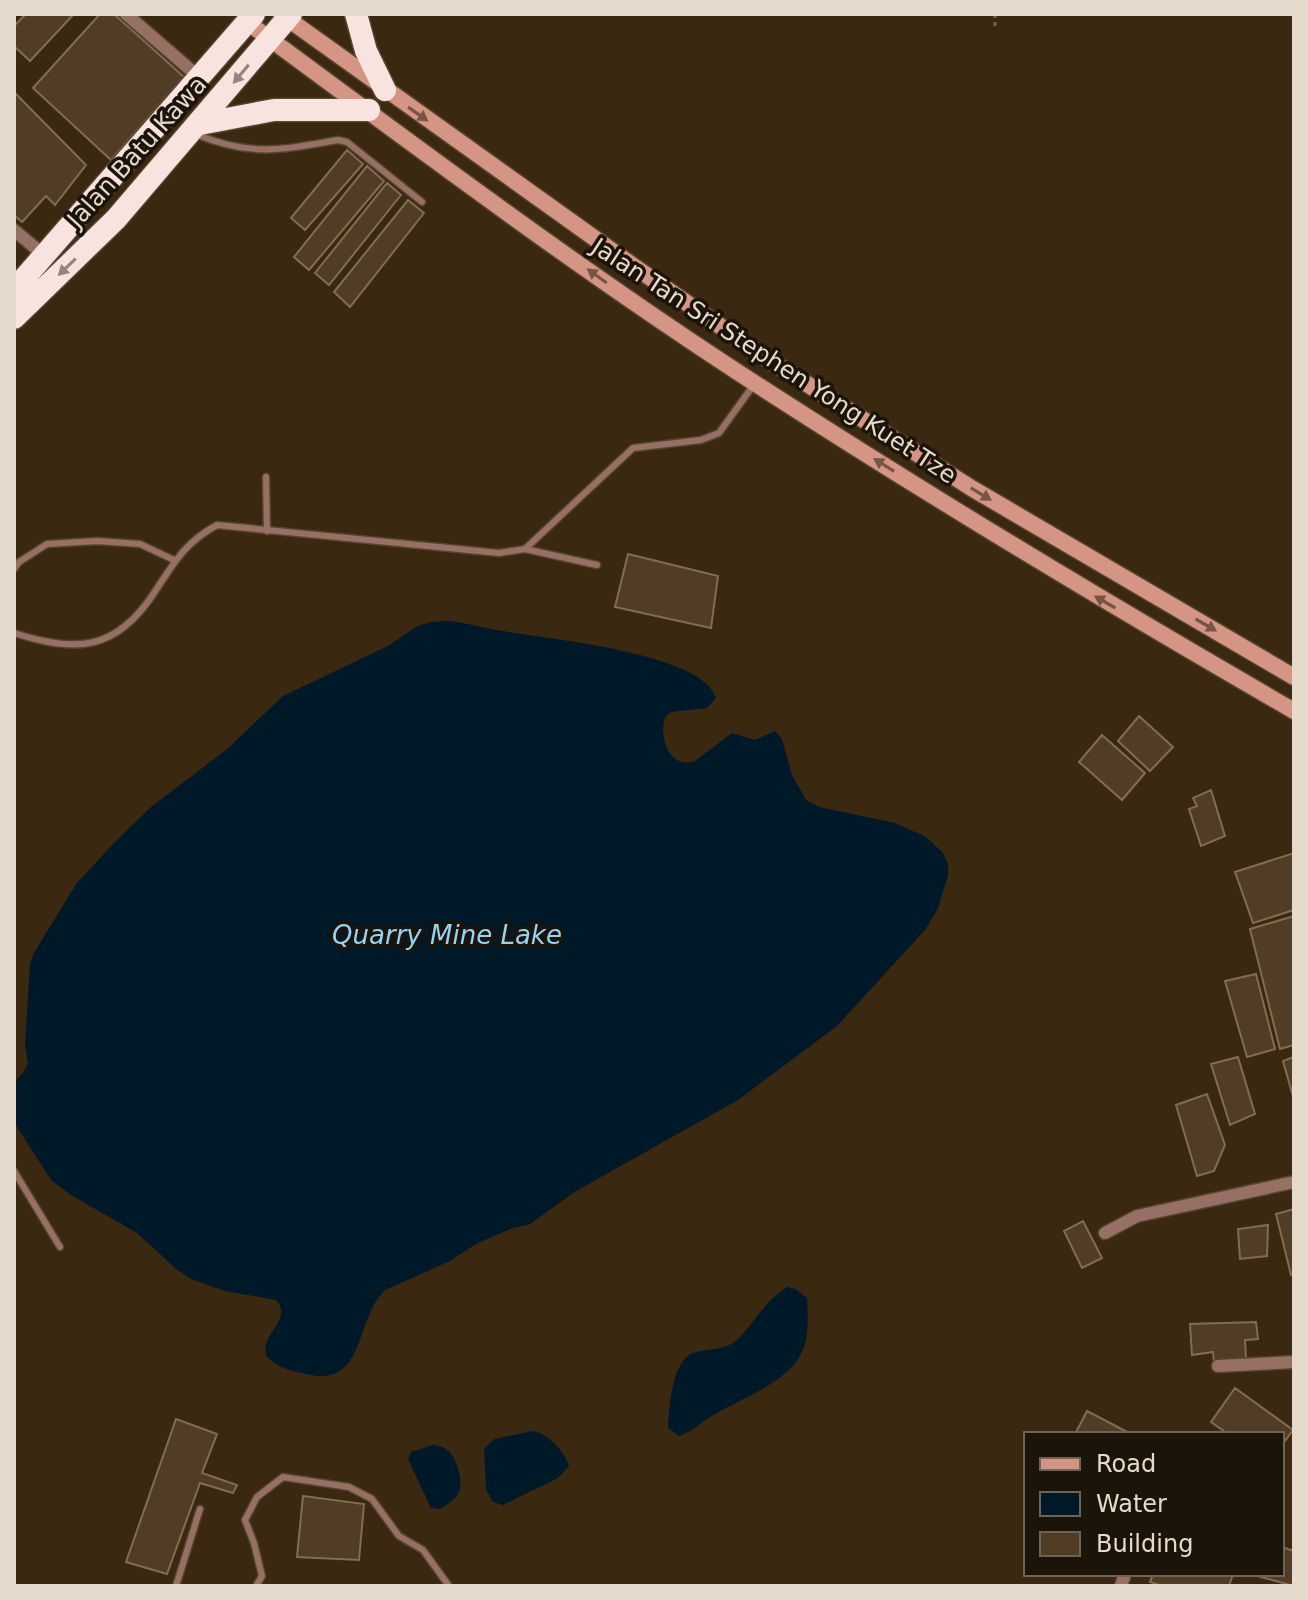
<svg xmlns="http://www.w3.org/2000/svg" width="1308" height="1600" font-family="'DejaVu Sans',sans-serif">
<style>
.water{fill:#001928}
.building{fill:#513d25;stroke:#826c53;stroke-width:2}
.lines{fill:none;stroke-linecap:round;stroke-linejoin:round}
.lane-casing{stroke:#56442f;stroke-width:9}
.street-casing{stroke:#56442f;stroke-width:15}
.secondary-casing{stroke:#56442f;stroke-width:19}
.highway-casing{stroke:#56442f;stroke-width:25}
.path{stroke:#72614d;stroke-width:3;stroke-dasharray:4 4;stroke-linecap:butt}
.lane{stroke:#977065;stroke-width:6}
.street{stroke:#977065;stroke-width:12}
.secondary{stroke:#d49584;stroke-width:16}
.highway{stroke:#f8e3de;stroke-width:22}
.oneway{fill:#95857e}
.oneway2{fill:#785446}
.labels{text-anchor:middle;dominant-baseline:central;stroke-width:7;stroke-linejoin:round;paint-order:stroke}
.street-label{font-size:24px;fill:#e6dacc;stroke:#1c1309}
.water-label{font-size:26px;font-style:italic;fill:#8ed4fb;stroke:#1c1309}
</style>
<rect width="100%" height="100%" fill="#3b2811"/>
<!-- water -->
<path class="water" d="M448,621C462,622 476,626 491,629C535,638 703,651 716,698L707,708L671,712L665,717C659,736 668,770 695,761L732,733L755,740L775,731L782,739L792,775L806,800L819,807L895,823L926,837L943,853L948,864V875L938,908L925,930L837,1026L738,1100L576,1191L530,1224L513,1228L476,1244L448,1262L385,1290C354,1320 366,1389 306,1374C291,1371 279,1368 267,1357C258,1335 294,1320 276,1300L225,1291L191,1279L176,1269L137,1233L71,1195L51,1180L14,1122V1082L23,1073L28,1064L25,1044L30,964L34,953L76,884L113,844L151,807L226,750L283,696L388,646L416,627L430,622Z
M787,1287L796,1289L807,1298C808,1318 810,1341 798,1359C780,1386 737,1400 710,1417C699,1424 692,1432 679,1436L668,1428C669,1409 672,1360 693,1353C709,1348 727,1351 740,1337C757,1319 764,1302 787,1287Z
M533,1431C549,1434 564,1451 569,1466L558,1478L503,1505L493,1502L486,1489L484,1449L494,1439Z
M433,1445C438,1446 442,1446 446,1449C456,1455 464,1481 459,1492C455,1501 447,1504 440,1509L431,1508L408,1459L411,1452Z"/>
<!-- building -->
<path class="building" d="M26,14H74L30,61L14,46V26Z
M100,14H114L184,77L111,160L33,88Z
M14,92L86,165L55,205L46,196L22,222L14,215Z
M347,150L363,164L305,230L291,218Z
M367,166L384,181L309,270L294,257Z
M387,183L401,195L329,285L315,273Z
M408,200L424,213L350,307L334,292Z
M628,554L718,576L711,628L615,607Z
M1139,716L1173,747L1150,771L1118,741Z
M1102,735L1145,773L1122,800L1079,762Z
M1211,790L1225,836L1201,846L1189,809L1197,806L1193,798Z
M1294,853V910L1253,923L1235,872Z
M1294,916V1045L1280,1049L1250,929Z
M1256,974L1275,1049L1247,1057L1225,981Z
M1238,1057L1255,1114L1230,1125L1211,1064Z
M1294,1057V1100L1283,1061Z
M1207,1094L1225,1145L1214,1171L1197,1176L1176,1105Z
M1294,1209V1274L1291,1275L1276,1214Z
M1083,1221L1102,1258L1082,1268L1064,1231Z
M1268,1225L1267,1256L1240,1259L1238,1229Z
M1256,1322L1258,1339L1245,1340L1246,1359L1214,1362L1213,1352L1192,1355L1190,1324Z
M1235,1388L1293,1430L1282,1445V1434H1228L1211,1422Z
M1087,1411L1131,1434H1075Z
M176,1419L217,1434L202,1473L237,1485L233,1493L200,1483L167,1574L126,1562Z
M303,1496L364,1504L359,1560L297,1557Z
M1282,1547L1294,1551V1586L1250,1574H1282Z
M1153,1574H1233L1229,1586H1162L1150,1582Z"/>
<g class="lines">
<defs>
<path id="lane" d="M195,134C252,157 280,150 338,140L347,142L422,202
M266,477L267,531
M525,549L597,565
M14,569L19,562L47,544L97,541L140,544L174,560
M14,633C76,653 116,651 154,593C174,563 184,543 217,525L499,553L525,549L633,448L701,440L719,433L755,383
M14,1171L60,1247
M176,1586L200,1509
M256,1586L262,1576L254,1543L245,1520L257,1497L283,1477L349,1487L372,1499L399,1536L423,1550L449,1586"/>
<path id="street" d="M126,14L200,78
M14,230L45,256
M1105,1233L1137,1216L1294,1182
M1218,1366L1294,1362
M1121,1586L1125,1574"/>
<path id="secondary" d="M281,14L632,265L769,360L973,489L1294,677
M247,22C414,145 581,271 756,384C932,498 1112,606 1294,711"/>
<path id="highway" d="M356,14L366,51L385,90
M200,124L274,110H369
M14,290L254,14
M14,318L116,219L291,14"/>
</defs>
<!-- lane casing -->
<use href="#lane" class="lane-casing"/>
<!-- street casing -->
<use href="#street" class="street-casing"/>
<!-- secondary casing -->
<use href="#secondary" class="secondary-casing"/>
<!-- highway casing -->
<use href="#highway" class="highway-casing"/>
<!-- path -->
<path class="path" d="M995,26V14"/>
<!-- lane -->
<use href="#lane" class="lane"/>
<!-- street -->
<use href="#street" class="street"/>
<!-- secondary -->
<use href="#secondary" class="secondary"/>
<!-- highway -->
<use href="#highway" class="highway"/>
</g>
<!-- one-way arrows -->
<defs><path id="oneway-solid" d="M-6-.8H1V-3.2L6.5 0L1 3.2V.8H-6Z" transform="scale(2)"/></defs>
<g class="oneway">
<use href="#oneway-solid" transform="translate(241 74) rotate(130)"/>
<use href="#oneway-solid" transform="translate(67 267) rotate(136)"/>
</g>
<g class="oneway2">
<use href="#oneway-solid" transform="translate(418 114) rotate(35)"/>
<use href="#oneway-solid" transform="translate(597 276) rotate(-144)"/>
<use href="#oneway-solid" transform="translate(884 465) rotate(-148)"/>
<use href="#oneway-solid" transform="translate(981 494) rotate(31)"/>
<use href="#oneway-solid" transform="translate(1105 602) rotate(-150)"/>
<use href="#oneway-solid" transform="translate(1206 625) rotate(30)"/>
</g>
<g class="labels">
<!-- street labels -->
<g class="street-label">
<text transform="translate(137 152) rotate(-48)">Jalan Batu Kawa</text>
<text transform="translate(774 361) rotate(33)">Jalan Tan Sri Stephen Yong Kuet Tze</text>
</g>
<!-- water labels -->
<g class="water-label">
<text x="447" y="935">Quarry Mine Lake</text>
</g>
</g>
<!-- border -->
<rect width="1308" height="1600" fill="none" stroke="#e6dacc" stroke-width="32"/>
<!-- legend -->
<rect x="1024" y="1432" width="260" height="144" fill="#1c1309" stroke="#6d6357" stroke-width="2"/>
<rect x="1040" y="1458" width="40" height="12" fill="#d49584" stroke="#6d6357" stroke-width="2"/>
<text x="1096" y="1472" font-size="24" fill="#e6dacc">Road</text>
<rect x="1040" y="1492" width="40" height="24" fill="#001928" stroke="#6d6357" stroke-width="2"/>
<text x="1096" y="1512" font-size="24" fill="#e6dacc">Water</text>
<rect x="1040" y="1532" width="40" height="24" fill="#513d25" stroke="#6d6357" stroke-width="2"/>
<text x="1096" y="1552" font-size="24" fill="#e6dacc">Building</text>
</svg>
